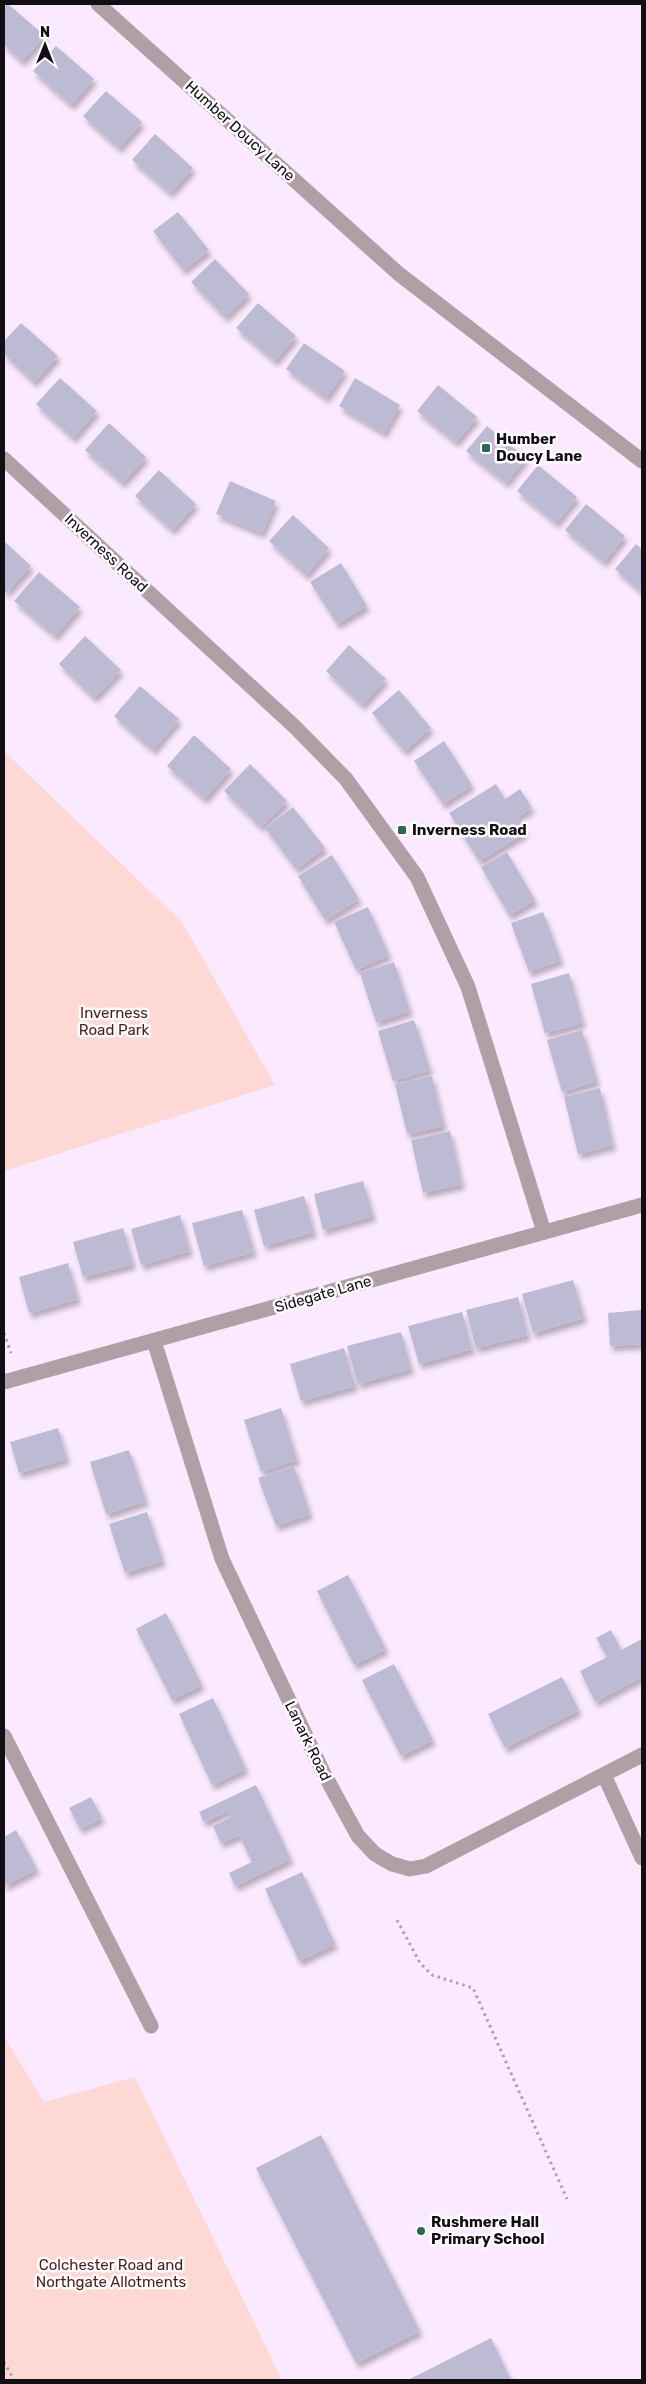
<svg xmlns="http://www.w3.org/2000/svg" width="646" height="2384" font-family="Rubik,sans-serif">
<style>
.green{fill:#fed8d5}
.building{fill:#bcbbd3;filter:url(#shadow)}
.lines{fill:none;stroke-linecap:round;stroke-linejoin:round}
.path{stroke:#ac9eaf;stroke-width:3;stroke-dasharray:2.5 4;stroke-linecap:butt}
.service{stroke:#b0a0a6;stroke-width:15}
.minor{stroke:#b0a0a6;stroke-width:15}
.tertiary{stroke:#b0a0a6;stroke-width:15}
.poi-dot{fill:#2f664e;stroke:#fdfdfd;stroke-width:2}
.labels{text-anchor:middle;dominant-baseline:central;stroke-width:5;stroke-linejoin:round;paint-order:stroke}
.street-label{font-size:15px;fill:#130d14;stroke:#fdfdfd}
.poi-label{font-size:15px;font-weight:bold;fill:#130d14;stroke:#fdfdfd;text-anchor:start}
.park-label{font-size:15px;fill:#4e1d1d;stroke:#fdfdfd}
</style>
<defs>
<filter id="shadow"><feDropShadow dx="3" dy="5.5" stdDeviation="2.5" flood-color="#0004"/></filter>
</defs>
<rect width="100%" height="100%" fill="#fbe9ff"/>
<!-- green -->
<path class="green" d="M4,751L182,922L275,1085L4,1171Z
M4,2036L44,2102L135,2077L282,2380H4Z"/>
<!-- building -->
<path class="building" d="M8,4L45,36L22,61L4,45V7Z
M56,46L94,79L71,105L33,71Z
M106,91L142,122L119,148L83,116Z
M155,134L193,168L170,193L132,160Z
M178,212L209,250L183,270L153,231Z
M215,259L249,294L225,317L191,282Z
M258,303L296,336L275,361L236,328Z
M21,323L58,356L34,382L4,354V341Z
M304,343L345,371L326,398L286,369Z
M60,378L97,411L73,438L36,404Z
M355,378L400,405L384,433L339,406Z
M438,385L477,417L456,442L417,411Z
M109,423L146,457L122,483L85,450Z
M487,426L526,458L506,483L466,451Z
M538,465L577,497L556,523L517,491Z
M159,470L196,504L172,530L135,496Z
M230,481L276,501L262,533L216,514Z
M586,504L625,536L604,562L565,530Z
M293,515L329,548L306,575L269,541Z
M4,541L31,566L6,593L4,591Z
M636,544L642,549V592L615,569Z
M341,563L367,606L337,624L310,582Z
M39,572L80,607L55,636L14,601Z
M85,636L121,670L94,698L59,664Z
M349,645L386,679L362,705L326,671Z
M140,686L179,719L153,750L114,716Z
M399,690L431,728L404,751L372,713Z
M194,735L231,769L204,799L167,766Z
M444,741L472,785L443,804L414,761Z
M250,764L287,801L261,827L224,791Z
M496,784L505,799L520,789L532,808L517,817L526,832L479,861L449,813Z
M293,807L325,848L296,869L265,828Z
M507,852L535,900L509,915L481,867Z
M332,855L359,899L325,920L298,876Z
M368,907L389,955L356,970L334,922Z
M543,912L561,960L529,972L511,923Z
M394,962L410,1011L376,1022L360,973Z
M569,973L583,1023L545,1033L531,984Z
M414,1020L430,1070L393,1081L378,1031Z
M582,1030L597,1081L562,1092L547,1040Z
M432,1076L444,1126L407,1134L395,1084Z
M600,1088L613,1145L578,1154L564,1097Z
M450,1131L462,1184L423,1193L411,1140Z
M363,1181L373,1216L323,1230L314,1194Z
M304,1196L314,1232L264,1246L254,1210Z
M242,1210L254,1252L204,1266L192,1223Z
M180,1215L190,1251L141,1265L131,1229Z
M123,1228L133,1264L83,1277L73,1242Z
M68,1263L78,1299L29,1313L19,1277Z
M573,1280L584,1318L533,1333L522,1294Z
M518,1297L528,1335L476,1348L466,1310Z
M642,1310V1344L610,1346L608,1313Z
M462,1312L472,1349L419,1364L408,1326Z
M401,1332L411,1369L358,1384L347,1346Z
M344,1348L355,1386L301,1401L290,1364Z
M281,1408L297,1460L261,1472L244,1420Z
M58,1428L67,1459L19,1473L10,1442Z
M129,1450L146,1501L106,1514L90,1462Z
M294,1466L310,1514L276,1526L258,1478Z
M147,1512L163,1561L125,1573L109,1524Z
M348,1575L386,1649L354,1665L317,1591Z
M166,1613L202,1685L172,1700L136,1629Z
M611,1630L621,1650L642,1639V1677L595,1702L580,1671L607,1657L596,1638Z
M394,1664L433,1740L401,1756L362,1680Z
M562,1677L579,1710L505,1748L488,1714Z
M213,1698L246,1769L212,1785L179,1714Z
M256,1785L291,1859L235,1886L229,1873L252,1862L239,1835L221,1843L213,1826L231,1817L228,1811L204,1822L199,1812Z
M91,1797L102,1818L80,1829L69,1808Z
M16,1830L37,1869L4,1886V1837Z
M302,1872L335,1944L299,1961L265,1889Z
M321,2135L420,2331L356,2363L256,2168Z
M491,2338L511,2380H408Z"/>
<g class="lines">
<!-- path -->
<path class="path" d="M4,1333L11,1353
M397,1920L420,1963L432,1975L473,1988L567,2199
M4,2362L14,2380"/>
<!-- service -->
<path class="service" d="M4,1736L151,2026
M604,1775L642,1858"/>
<!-- minor -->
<path class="minor" d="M4,459L295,727L346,779L417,877L468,987L544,1232
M154,1341L222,1559L323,1772L358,1836L375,1854L392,1864L410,1869L426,1866L642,1755"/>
<!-- tertiary -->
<path class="tertiary" d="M98,4L399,274L642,461
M4,1382L642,1205"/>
</g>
<!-- markers -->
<g class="poi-dot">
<rect x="481" y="443" width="10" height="10" rx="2.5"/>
<rect x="397" y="825" width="10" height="10" rx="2.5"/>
<circle cx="421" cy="2231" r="5"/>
</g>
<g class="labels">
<!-- street labels -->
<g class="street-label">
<text transform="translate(240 131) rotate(42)">Humber Doucy Lane</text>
<text transform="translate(106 553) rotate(43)">Inverness Road</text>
<text transform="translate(323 1294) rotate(-16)">Sidegate Lane</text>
<text transform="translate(308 1741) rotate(64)">Lanark Road</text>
</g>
<!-- poi labels -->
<g class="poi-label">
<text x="496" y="439">Humber<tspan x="496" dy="17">Doucy Lane</tspan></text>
<text x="412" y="830">Inverness Road</text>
<text x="431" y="2222">Rushmere Hall<tspan x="431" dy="17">Primary School</tspan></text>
</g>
<!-- park labels -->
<g class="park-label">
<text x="114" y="1013">Inverness<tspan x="114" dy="17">Road Park</tspan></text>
<text x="111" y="2265">Colchester Road and<tspan x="111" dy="17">Northgate Allotments</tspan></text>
</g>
</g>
<!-- border -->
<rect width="646" height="2384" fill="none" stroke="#130d14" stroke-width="10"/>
<!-- north arrow -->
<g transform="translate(45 45)" stroke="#fdfdfd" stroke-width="4" paint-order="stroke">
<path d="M0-4L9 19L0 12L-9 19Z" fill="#130d14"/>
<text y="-8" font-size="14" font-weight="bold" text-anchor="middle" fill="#130d14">N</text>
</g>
</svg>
